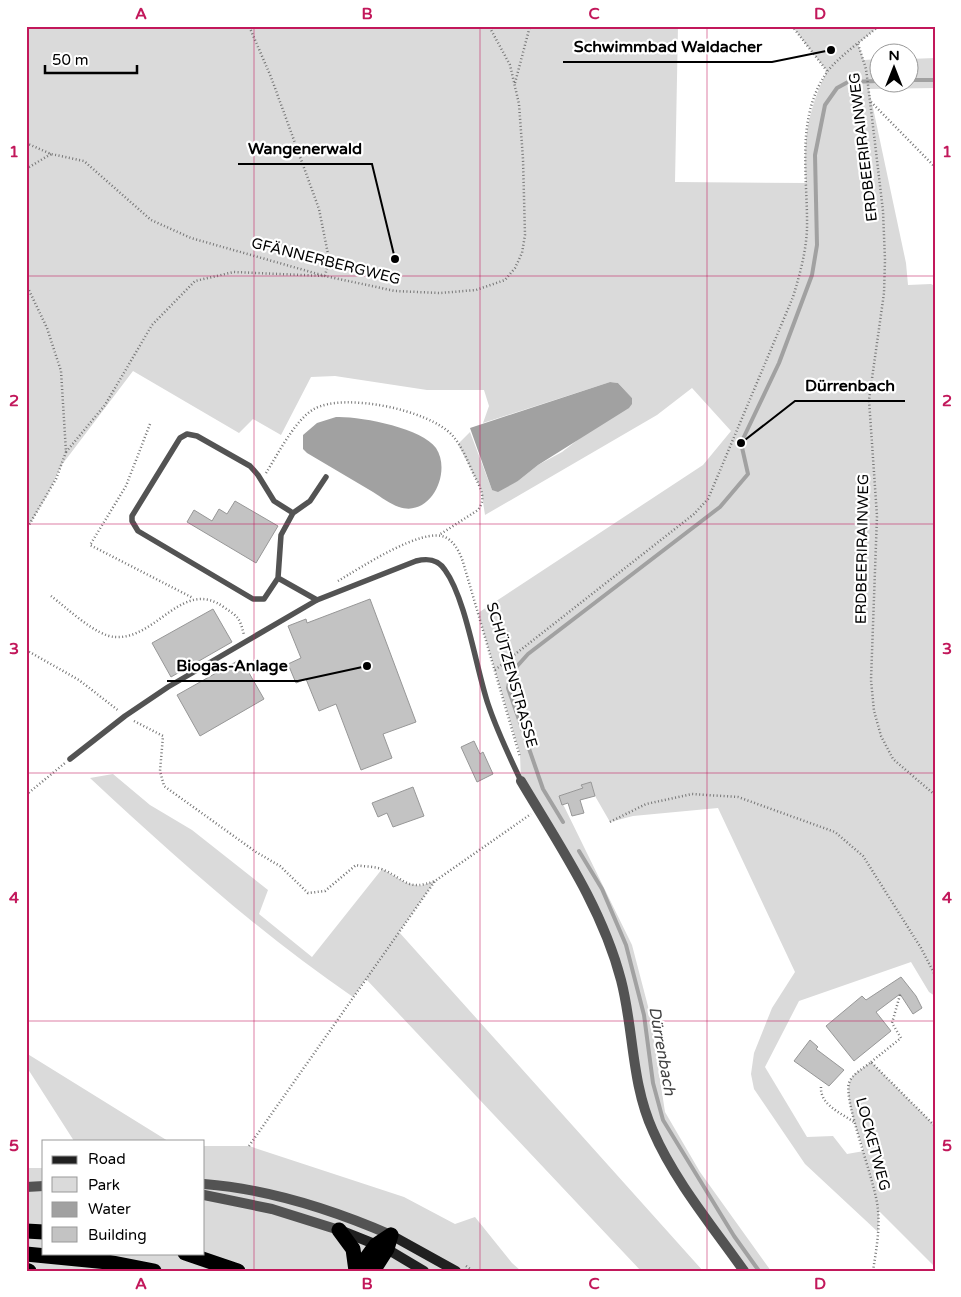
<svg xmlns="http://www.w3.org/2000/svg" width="961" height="1297" font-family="'Varela Round',sans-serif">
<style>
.green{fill:#dadada}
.water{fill:#a1a1a1}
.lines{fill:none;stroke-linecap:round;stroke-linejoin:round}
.stream{stroke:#a1a1a1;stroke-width:4}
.building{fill:#c3c3c3;stroke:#979797}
.motorway-casing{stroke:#dbdbdb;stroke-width:16}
.path{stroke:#757575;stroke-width:2.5;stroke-dasharray:1 2.5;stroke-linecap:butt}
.service{stroke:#535353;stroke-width:5.5}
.minor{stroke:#535353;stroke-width:10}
.tertiary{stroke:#535353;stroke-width:10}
.secondary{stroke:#202020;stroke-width:10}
.motorway{stroke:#000;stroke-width:15}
.grid{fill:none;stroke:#c2185b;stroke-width:1;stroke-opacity:0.55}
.labels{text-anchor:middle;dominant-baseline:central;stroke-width:4.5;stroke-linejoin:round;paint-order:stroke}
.street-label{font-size:15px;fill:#000;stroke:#fff}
.water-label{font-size:16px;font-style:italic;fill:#424242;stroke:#fff}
.leader{fill:none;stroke:#000;stroke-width:2}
.callout-dot{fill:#000;stroke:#fff;stroke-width:2}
.callout-label{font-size:16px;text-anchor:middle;font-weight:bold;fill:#000;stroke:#fff;stroke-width:4.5;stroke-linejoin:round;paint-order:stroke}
.neatline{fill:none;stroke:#c2185b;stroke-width:2}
.grid-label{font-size:16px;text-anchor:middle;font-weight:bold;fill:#c2185b}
</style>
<rect width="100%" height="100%" fill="#fff"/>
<!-- green -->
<path class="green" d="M26,26H678L675,182L806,183C803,139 808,110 827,71L792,26H879L858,44L864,60L878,59V82H908L909,59L935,58V88L869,89L906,263L908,285L931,284L935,286V996L929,992L911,962L799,1001L765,1067L807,1137L833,1136L847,1154L864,1151C859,1134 841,1093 852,1077C857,1071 865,1067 871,1062L935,1126V1267L879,1211L878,1232L805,1164L754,1089L751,1074L754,1053L772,1008L795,972L718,808L633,816L610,822L595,796L591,782L582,785L583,788L559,796L632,945L650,1014L665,1112L700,1172L771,1271H744L653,1131L609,943L521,781L520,754L478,613L703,465L731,431L692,388L657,415L485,515L481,489L458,444L470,432L492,490L518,481L538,465L562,452L632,398L618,383L610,382L483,423L489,406L484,390H427L335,376L311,377L281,435L253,419L239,433L133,371L61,466L47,496L26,530Z
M113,774L150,805L192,830L268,890L259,914L312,957L382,869L406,883L420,886L435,881L399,932L703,1271H641L366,979L353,997C258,932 174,856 90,778Z
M26,1053L168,1141H74L26,1066Z
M204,1146H249L404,1197L455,1224L475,1217L512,1263L521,1271H26V1168H44V1253H204Z"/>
<!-- water -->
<path class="water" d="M610,382L618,383L632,398V404L629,408L538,465L518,481L498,492L492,490L470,428Z
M336,417C360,416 422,428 436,448C452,472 431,518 399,507C390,504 381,497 373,492C351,479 329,466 307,453L303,449V435L317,423Z"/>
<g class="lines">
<!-- stream -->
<path class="stream" d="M908,80H935
M563,822L543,789L508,688L511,673L528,654L720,507L748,474L741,443L779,363L812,275L817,245L815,155L825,105L837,88L848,82L878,81
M579,851L602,889L626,945L644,1015L653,1083L663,1120L734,1236L759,1271"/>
</g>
<!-- building -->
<path class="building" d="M235,501L278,526L256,563L187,522L194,510L212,521L219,509L227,514Z
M370,599L416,722L383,734L392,758L361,770L336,704L319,711L306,679L296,683L288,664L301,658L288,626L306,619L307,623Z
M213,609L232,642L171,677L152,643Z
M241,659L264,699L200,736L177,695Z
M474,741L480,754L483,752L493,774L477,782L461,747Z
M591,782L595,796L580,800L584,813L572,816L568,803L562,805L559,796L583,788L581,785Z
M413,787L424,816L393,827L387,813L378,817L372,803Z
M901,977L916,996L922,1008L913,1014L900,994L876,1012L891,1031L854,1061L826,1026L862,996L866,1000Z
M810,1040L818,1047L816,1049L844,1070L829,1086L794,1061Z"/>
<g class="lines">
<defs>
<path id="motorway" d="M339,1230L353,1249L356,1271
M26,1231L44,1232
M185,1253L238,1271
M26,1254L108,1262L154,1271
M26,1270L29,1271
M357,1271L376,1245L391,1235
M373,1271L387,1249L391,1235"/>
</defs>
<!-- motorway casing -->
<use href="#motorway" class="motorway-casing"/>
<!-- path -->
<path class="path" d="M792,26L827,71
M858,44L866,69L870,101L883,211L885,260L884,293L869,400L877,516L871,680L874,711L881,736L893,759L935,795
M515,83L530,26
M871,102L935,167
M26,143L51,154L84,161L151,220L191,238L325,276L395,291L440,293L476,290L505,280L515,268L522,253L525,235L523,159L519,104L510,65L489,26
M26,169L51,154
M26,284L47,328L61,371L66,452L56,479L26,530
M150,424L126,486L90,545L193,598
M66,452L105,405L152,325L195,281L234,272L325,276L329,259L319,209L271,77L249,26
M266,473C278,454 295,420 314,409C344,392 429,410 452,435C462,446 468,462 474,475C480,487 487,498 478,510L439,535
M338,581C360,568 422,527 445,537C455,542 460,553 463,562L520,757
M51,596C67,608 96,636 115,637C157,640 183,576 225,608C239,617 240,619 244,635
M26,650L79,680L119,711
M495,670L694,514L708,499L793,297C800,274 806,252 807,229C808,176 795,118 827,72C837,58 865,38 879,26
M134,721L163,736L160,771L164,786L256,852L280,866L308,893L325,891L356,865C365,867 376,866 384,870C407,881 408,891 435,881L531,814
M26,795L65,763
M610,822L646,804L692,794L738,797L835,832L863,856L921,948L935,975
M871,1062L901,1038L892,1023L900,995
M821,1087C820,1105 841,1113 854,1122
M249,1146L435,881
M466,1266L473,1271
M873,1271C876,1251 880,1230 878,1210C876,1182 843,1101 849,1083C852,1074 864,1068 871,1062L935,1126"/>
<!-- service -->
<path class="service" d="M293,513L281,535L278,578L317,600
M278,578L264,599H253L138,531L132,521V516L180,438L187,434L197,436L250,466L258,475L274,501L293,513L310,501L326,477
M70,759L125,716L168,687L317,600L416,561C428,558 438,559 445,570C466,599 476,668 488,704C497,731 509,756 521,781"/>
<!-- minor -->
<path class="minor" d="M521,781C559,845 602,907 621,980C634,1030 631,1083 653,1131C674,1180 713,1227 744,1271"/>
<!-- tertiary -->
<path class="tertiary" d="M204,1184C269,1189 331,1209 391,1235
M26,1187L44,1186
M204,1195L272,1209L339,1230"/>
<!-- secondary -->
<path class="secondary" d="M342,1231L387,1249L424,1271
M391,1235L456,1271"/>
<!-- motorway -->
<use href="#motorway" class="motorway"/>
</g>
<!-- grid -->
<path class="grid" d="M254,26V1271M480,26V1271M707,26V1271M26,276H935M26,524H935M26,773H935M26,1021H935"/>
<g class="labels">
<!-- street labels -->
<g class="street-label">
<text transform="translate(863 147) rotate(-97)">ERDBEERIRAINWEG</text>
<text transform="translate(326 261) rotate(14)">GFÄNNERBERGWEG</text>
<text transform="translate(862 549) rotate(-89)">ERDBEERIRAINWEG</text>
<text transform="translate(512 675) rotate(74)">SCHÜTZENSTRASSE</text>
<text transform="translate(873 1144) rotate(75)">LOCKETWEG</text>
</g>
<!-- water labels -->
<g class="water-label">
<text transform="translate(662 1051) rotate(80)">Dürrenbach</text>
</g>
</g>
<!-- callouts -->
<path class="leader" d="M831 50L772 62H563M395 259L372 164H238M741 443L795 401H905M367 666L298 681H167"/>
<g class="callout-dot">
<circle cx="831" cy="50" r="5"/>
<circle cx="395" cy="259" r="5"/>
<circle cx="741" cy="443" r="5"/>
<circle cx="367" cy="666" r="5"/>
</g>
<g class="callout-label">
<text x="668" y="52">Schwimmbad Waldacher</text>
<text x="305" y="154">Wangenerwald</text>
<text x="850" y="391">Dürrenbach</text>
<text x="232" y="671">Biogas-Anlage</text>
</g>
<!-- border -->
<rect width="961" height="1297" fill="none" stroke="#ffffff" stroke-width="55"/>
<!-- legend -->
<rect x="42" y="1140" width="162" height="115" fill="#ffffff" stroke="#999999"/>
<rect x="52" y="1156" width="25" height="8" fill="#202020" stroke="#999999"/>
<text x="88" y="1164" font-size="15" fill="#000000">Road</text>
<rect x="52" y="1177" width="25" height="15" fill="#dadada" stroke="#999999"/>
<text x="88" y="1190" font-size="15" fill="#000000">Park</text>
<rect x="52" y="1202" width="25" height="15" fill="#a1a1a1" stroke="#999999"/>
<text x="88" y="1214" font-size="15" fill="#000000">Water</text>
<rect x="52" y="1227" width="25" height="15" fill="#c3c3c3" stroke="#999999"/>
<text x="88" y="1240" font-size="15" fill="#000000">Building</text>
<!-- north arrow -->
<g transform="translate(894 68)"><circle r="24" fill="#ffffff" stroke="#999999"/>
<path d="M0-4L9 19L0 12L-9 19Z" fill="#000000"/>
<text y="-8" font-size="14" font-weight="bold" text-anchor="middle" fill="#000000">N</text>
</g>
<!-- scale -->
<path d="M45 65v8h92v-8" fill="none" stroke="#000000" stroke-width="2.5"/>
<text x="52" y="65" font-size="15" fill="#000000" stroke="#ffffff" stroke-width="4" paint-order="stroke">50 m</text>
<rect x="28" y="28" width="906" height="1242" class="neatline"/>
<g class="grid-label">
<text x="141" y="19">A</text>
<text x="367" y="19">B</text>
<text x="594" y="19">C</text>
<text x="820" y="19">D</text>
<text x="14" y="157">1</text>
<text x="947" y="157">1</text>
<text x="14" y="406">2</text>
<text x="947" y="406">2</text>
<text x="14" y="654">3</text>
<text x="947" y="654">3</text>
<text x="14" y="903">4</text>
<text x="947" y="903">4</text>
<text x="14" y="1151">5</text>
<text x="947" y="1151">5</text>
<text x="141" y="1289">A</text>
<text x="367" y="1289">B</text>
<text x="594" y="1289">C</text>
<text x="820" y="1289">D</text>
</g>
</svg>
